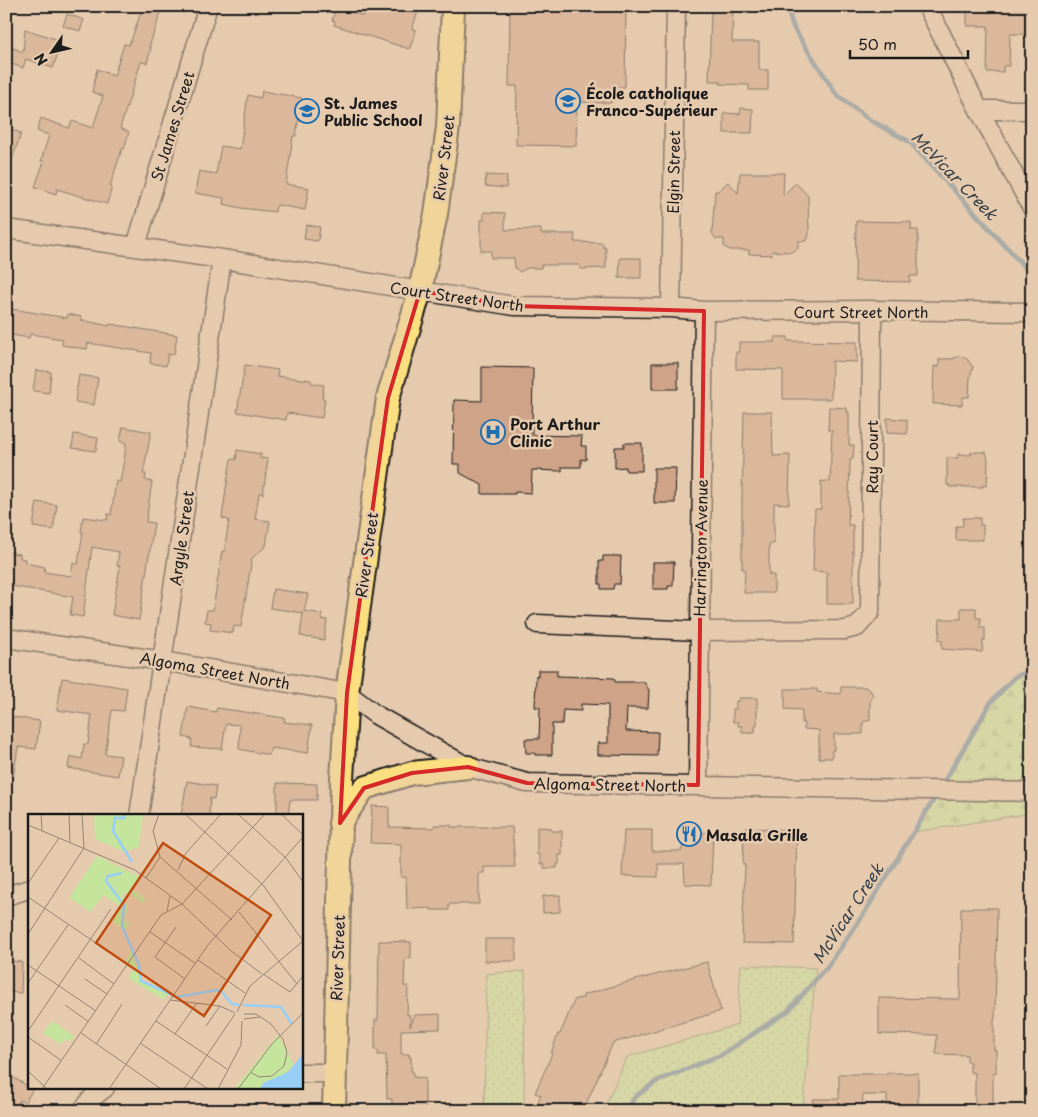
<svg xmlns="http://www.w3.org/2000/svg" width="1038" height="1117" font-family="'Playpen Sans',sans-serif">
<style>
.grass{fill:url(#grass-dots);stroke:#70805c}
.forest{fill:url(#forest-firs);stroke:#70805c}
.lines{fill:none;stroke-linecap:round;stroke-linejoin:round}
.stream{stroke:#66879f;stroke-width:5}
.building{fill:#cea387;stroke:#1c1c1c}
.minor-casing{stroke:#1c1c1c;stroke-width:21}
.major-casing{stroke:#1c1c1c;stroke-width:26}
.minor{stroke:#e6caad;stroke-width:18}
.major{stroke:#fce080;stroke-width:22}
.marked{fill:none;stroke:#d62828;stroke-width:4;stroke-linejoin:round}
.labels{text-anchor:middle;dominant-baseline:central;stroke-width:5;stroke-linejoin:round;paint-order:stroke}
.poi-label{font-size:15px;font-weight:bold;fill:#1c1c1c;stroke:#e6caad;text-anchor:start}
.street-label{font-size:15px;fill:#1c1c1c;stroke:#e6caad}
.water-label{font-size:16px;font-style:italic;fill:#354048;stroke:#e6caad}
.inset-river{fill:none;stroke:#97cef6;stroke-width:2.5}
.inset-road{fill:none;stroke:#958473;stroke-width:1}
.view{fill:#bf4d0f;fill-opacity:0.15;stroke:#bf4d0f;stroke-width:2.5}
.inset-edge{fill:none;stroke:#1c1c1c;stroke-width:2.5}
</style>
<defs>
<pattern id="grass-dots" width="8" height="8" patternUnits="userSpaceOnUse" patternTransform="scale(1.25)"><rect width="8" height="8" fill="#c5e49c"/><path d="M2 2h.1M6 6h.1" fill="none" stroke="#a9c386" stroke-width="1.8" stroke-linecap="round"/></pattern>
<pattern id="forest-firs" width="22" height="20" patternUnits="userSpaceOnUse" patternTransform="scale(1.25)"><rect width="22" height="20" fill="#c5e49c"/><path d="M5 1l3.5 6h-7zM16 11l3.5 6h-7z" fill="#a9c386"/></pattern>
</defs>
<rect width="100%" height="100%" fill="#e6caad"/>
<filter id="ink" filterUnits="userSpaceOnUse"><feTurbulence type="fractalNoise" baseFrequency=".02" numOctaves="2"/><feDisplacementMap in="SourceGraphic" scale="10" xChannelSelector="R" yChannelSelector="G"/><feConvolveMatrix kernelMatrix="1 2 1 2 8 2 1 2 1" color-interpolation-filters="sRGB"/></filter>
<g filter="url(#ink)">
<!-- grass -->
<path class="grass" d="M741,965L816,968L803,1111L659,1107L658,1111H603L627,1057L737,1025Z
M525,971L524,1111H484L486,974Z"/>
<!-- forest -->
<path class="forest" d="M1032,670V813L914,832L991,702L1015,677Z"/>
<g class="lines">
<!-- stream -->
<path class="stream" d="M786,6L794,29L837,95L870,120L910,142L1032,275
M941,787L991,702L1015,677L1032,670
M626,1111L635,1097L657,1081L721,1055L788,1011L828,966L863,915L937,794"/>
</g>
<!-- building -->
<path class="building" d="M143,6H163L149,47H151L150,52L147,63L141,62L120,128L129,132L124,149H122L110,186L112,187L107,204L57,189L56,194L35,187L44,161H41L49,135L37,131L41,118L69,128L72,121L93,128L103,96L92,92L97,69L114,76L124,44L129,45L130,41H131Z
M366,6H420L412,29L416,30L410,48L409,49L334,25L335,21L332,20L336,8H339L363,16Z
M510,6H626L625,87H611V103L577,102L576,146L516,145L517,86H509Z
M711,6H733L732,42H759V70H768V90H749V85L720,84V81H709Z
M1011,6L1031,7V34H1010L1009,66H1003V72H987L988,26H967V7Z
M67,14L84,20L80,31L63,26Z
M25,29L62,41L53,68L26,59L23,68L6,62V45L23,52Z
M262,91L302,98L296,136H293L286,184L309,188L305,210L278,205L276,206L275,212L241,208L223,204L224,198L195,193L199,171L216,174L221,146L240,149L248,95L261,98Z
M741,108L753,109L752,133H724V113L740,114Z
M6,128L21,133L9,169H6Z
M740,173H784L783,195L796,183L808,196L809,234L807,241H798V249L791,252L772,251V255L749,254V250H730L724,247V239H716L712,233L715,191H718L728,182L738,193Z
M486,175L507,176L506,188L485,186Z
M484,212L505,213V230L541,229V234H575L574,242L603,243V248L606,247V268L582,269L580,268V265H541V268H527L520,272L515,268L514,258H491V251H481V220H484Z
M856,221L911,222V230H918V276H910V282L855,281Z
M306,225L320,227L318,241L304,239Z
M620,258H641V278H619Z
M6,308L67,318L68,314L82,317L81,320L109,326L110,324L177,335L174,355L168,354L166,366L150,363L151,353L88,343L87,349L79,348L62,345L63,339L30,334L29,338L6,334Z
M775,337H788V341L857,342V362L832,361L831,399H783V370L736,369V352H739V342H775Z
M960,356L967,359L973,367L970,377L969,397H963L962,405L933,404L934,366L939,367V359H952Z
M652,363H678V389H652Z
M245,365L278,370L277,376L311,380V383L324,385L322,399H325L322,418L287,413L286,420L237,412Z
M482,367L533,368L532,435L582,436L581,446H586V460L581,459V467H562V471L532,470L531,493L515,492V494H482V485L460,473V464H453L454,400L482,401Z
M36,370L51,372L49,393L33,391Z
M79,375L98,378L94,405L75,402Z
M829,407L847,408V412H849V445H854L853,459H850V465L848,525H853V604H827V572L813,571L815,509H821V481L830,482L832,430H828Z
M744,412H772L773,456L790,455L789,504L774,503V544H769V575H774V593H744L745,569H742V497Z
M887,418L907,420V434L887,433Z
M123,427L151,432L143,474H146L145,480L152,482L146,522L154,523L139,620L112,615L120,566L117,565L119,552L92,547L83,617L70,615L73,597L6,585V552L20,554V558L25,559V563L45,567L44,572L71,576L73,563L78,564L83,532H81L83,517L107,520L108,514L111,515L116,481L120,482L125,454L126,443L120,441Z
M74,434L98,438L96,451L72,448Z
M624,443H642V471H626V467L615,468V447H624Z
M237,450L261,454L260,458L268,459L263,494L259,493L255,519L270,521L266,546L252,558L241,627L234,626L233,633L210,630L211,623L205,622L207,610H213L222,551L224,552L229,520L222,518L227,482L231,459L236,460Z
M971,452H986L988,460L987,486L983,485V487H949L950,485H947V458H958V454L971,455Z
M654,468H676L675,503H654Z
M37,502L57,505L53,530L33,527Z
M963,518H980V525H983V540H956V526H963Z
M603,556H621L620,584H614L613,589H601V584H599V561H603Z
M653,562H674L673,586H668V589H653Z
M273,589L308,594L304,611L322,614L321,619L327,620L324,640L300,636L303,613L270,608Z
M961,608H976V618H981L980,628H985V640H983L982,652L942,649V641L939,640L940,619H961Z
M538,670H557V676H559L614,678L615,682H644L649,690L648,708H627L626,731L658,732L657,756L598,755V743H608V705L581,704V711L563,710L562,724H552V755H535V753H526L525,739H539L540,707H535L536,675L538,676Z
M62,678L127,688L124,711L112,710L105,754L121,756L118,776L68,768L70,756L82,759L84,744H88L92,715L57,710Z
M841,687H865L870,690L873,695L870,700V720L863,722V734H834V750H832V758H819V730L804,729V723H802V710L785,709V689H817V692L841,694Z
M739,698H757V726H755V733H742V726H738L739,722H733V709H736V701H739Z
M188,707L216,712L217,708L285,718L284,722L312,725L308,753L271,748L269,755L239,749L240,725L226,724L222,749L191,747L192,739L183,737Z
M6,716L40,721L36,749L18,747L13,778L6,777Z
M187,781L216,786L214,799L210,798L209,816H181Z
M277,783L317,784V800H290L288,816H277Z
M372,806L389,807V827L434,828V825H451V827H512L515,867H484V873H479V904H449V910H431V908L407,909L406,877H401V844L370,843Z
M537,827L551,828V831H562V855H559V864H557V868H544V864H540V855H537Z
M745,828L797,830L794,944L742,943L745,865H743L744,829Z
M624,830H652V851H682L683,832L713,833L711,885L685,884L684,864H658V877L622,876Z
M560,895V912L543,913V896Z
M961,908H997L995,1019H994V1050H996V1073H993V1111H975V1073L970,1072V1062H967V1055L936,1054L937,1035L879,1034V998L960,999Z
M485,939H516V961H485Z
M379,941L411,942V958H405L404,986H408L407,1015H410V1027L415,1015L440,1014V1029L401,1030V1054H409V1057H411V1071H413V1077L425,1078V1110L392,1109V1099H387L386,1055H378V1050H375V1020H378Z
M6,961L22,962L21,993L6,992Z
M707,962L721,1011L613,1043L583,1111H534L541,1095L535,1093L552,1054L551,1053L558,1034H560L575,999L583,998V995L635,980Z
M887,1073H918V1111H887V1095H863L862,1111H813V1099H839V1074H887Z
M11,1076L29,1087V1088L33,1089L25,1103L20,1100L14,1110L6,1104V1084Z"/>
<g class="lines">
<defs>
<path id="minor" d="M927,6L979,110L1032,208
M979,110H1032
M6,229L222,259L514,306L671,308L704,311L872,310L1032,312
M136,246L208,6
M671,308L676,6
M537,624L699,631L845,630L857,627L870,612L872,310
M6,638L163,661L347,693L376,715L468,767L527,783L1032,792
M698,785L704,311
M139,816L222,259
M6,896L29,889
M301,1073H333
M82,1111L93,1097L105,1088"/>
<path id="major" d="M340,823L364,788L412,773L468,767
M334,1111L342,779L347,693L388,398L420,291L436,214L448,127L453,6"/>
</defs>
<!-- minor casing -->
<use href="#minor" class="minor-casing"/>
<!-- major casing -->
<use href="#major" class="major-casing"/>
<!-- minor -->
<use href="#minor" class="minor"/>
<!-- major -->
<use href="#major" class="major"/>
</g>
</g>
<!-- marked area -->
<path d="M0 0H1038V1117H0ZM420,291L514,306L704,311L698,785L527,783L468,767L412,773L364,788L340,823L347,693L388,398Z" fill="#e6caad" fill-opacity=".55" fill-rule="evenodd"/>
<path class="marked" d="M420,291L514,306L704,311L698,785L527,783L468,767L412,773L364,788L340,823L347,693L388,398Z"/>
<!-- icons -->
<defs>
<symbol id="school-ring" viewBox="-11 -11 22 22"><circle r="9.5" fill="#e6caad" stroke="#1f6fb2" stroke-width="1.5"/><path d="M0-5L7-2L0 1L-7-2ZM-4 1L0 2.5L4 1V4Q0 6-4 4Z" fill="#1f6fb2"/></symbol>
<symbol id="hospital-ring" viewBox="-11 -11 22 22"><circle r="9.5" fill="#e6caad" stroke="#1f6fb2" stroke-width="1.5"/><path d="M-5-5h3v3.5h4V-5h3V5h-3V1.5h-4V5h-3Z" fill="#1f6fb2"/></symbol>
<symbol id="restaurant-ring" viewBox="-11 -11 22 22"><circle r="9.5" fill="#e6caad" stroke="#1f6fb2" stroke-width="1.5"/><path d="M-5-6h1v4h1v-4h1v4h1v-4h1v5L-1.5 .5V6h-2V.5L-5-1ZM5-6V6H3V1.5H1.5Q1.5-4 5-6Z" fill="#1f6fb2"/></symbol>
</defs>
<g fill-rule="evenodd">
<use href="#school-ring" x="554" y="87" width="28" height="28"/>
<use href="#school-ring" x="293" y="97" width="28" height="28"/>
<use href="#hospital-ring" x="479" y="418" width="28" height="28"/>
<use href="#restaurant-ring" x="675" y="820" width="28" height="28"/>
</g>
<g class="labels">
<!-- poi labels -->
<g class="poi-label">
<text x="586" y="92">École catholique<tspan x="586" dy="17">Franco-Supérieur</tspan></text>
<text x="324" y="102">St. James<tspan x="324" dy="17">Public School</tspan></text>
<text x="510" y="423">Port Arthur<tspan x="510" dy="17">Clinic</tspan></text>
<text x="706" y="834">Masala Grille</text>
</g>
<!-- street labels -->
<g class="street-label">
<text transform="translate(172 126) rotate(-73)">St James Street</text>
<text transform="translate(443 158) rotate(-83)">River Street</text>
<text transform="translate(673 172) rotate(-89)">Elgin Street</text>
<text transform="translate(457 296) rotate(8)">Court Street North</text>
<text x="861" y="311">Court Street North</text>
<text transform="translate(871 457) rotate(-90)">Ray Court</text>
<text transform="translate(181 538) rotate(-82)">Argyle Street</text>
<text transform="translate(700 548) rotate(-89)">Harrington Avenue</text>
<text transform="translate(366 555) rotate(-82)">River Street</text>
<text transform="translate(215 670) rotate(10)">Algoma Street North</text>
<text transform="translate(610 784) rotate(1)">Algoma Street North</text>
<text transform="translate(337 958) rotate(-88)">River Street</text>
</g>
<!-- water labels -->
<g class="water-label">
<text transform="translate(955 175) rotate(46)">McVicar Creek</text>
<text transform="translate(847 913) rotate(-57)">McVicar Creek</text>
</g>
</g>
<!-- overview -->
<g transform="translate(28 814)">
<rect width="275" height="275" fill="#e6caad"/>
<path d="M69,42L112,63L102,74L118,85L115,89L99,78L94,82L100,93L96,106L102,110L97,117L84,107L93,93L75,81L63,98L41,84ZM250,221L266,251L252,264L235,269L232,275H206Z" fill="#c5e49c"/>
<path d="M66,0H115L111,33L97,38L67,25ZM103,135L113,167L141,178L136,186L103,166L101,162L106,156L97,150Z" fill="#c5e49c"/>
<path d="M24,207L46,222L42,228L38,225L32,230L15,219Z" fill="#c5e49c"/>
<path d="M275,240L273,275H232L235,269L260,258Z" fill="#97cef6"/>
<path class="inset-river" d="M96,0V4H87L85,17L104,48M94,59L80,62L78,67L96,91L94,112L111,151L113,167L149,183L189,176L194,178L204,190L211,191M215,191L253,193L264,210"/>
<path class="inset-road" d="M13,0L14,17M41,0L42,28M157,0L235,71L275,127M210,0L258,44L275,68M253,0L275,21M0,11L107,56L154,90L202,136L234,160M132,43L204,106M150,56L158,39L193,0M118,64L132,43L125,17L131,0M0,69L31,24M0,83L99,150M139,97L142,82M211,98L269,170M148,113L127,143L157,165M122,118L167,149M0,120L56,34L54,0M51,144L86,170M170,146L217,179M0,151L68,197M235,160L262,178L275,162M57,165L79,180M0,169L40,111M142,186L192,192L207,199M37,191L61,208M209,198L222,172L275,127M216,200H228L243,210L255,225L259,239L256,252L244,262L231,263L222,258M216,205L232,203M128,207L199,255M178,212L192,192M0,217L83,95M53,219L133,275M147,220L169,189M0,223L34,247M69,229L94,190M112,229L180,275M0,257L19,275M14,275L133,101L154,90L237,0M81,275L180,131L275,23M156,275L207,200M190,275L213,231L214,207M210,275L244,230L275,199"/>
<path class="view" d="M135,29L243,101L176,202L68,129Z"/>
<rect width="275" height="275" class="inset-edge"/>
</g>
<!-- margin -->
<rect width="1038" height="1117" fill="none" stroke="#e6caad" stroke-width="25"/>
<rect x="12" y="12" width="1013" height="1092" fill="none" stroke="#1c1c1c" stroke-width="2" filter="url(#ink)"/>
<!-- north arrow -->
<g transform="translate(52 52) rotate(236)" stroke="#e6caad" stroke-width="4" paint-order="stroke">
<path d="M0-4L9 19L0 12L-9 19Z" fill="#1c1c1c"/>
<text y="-8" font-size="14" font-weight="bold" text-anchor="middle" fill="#1c1c1c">N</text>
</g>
<!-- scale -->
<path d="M850 50v8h118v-8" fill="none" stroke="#1c1c1c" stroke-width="2.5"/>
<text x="858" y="50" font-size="15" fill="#1c1c1c" stroke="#e6caad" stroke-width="4" paint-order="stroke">50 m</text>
</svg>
